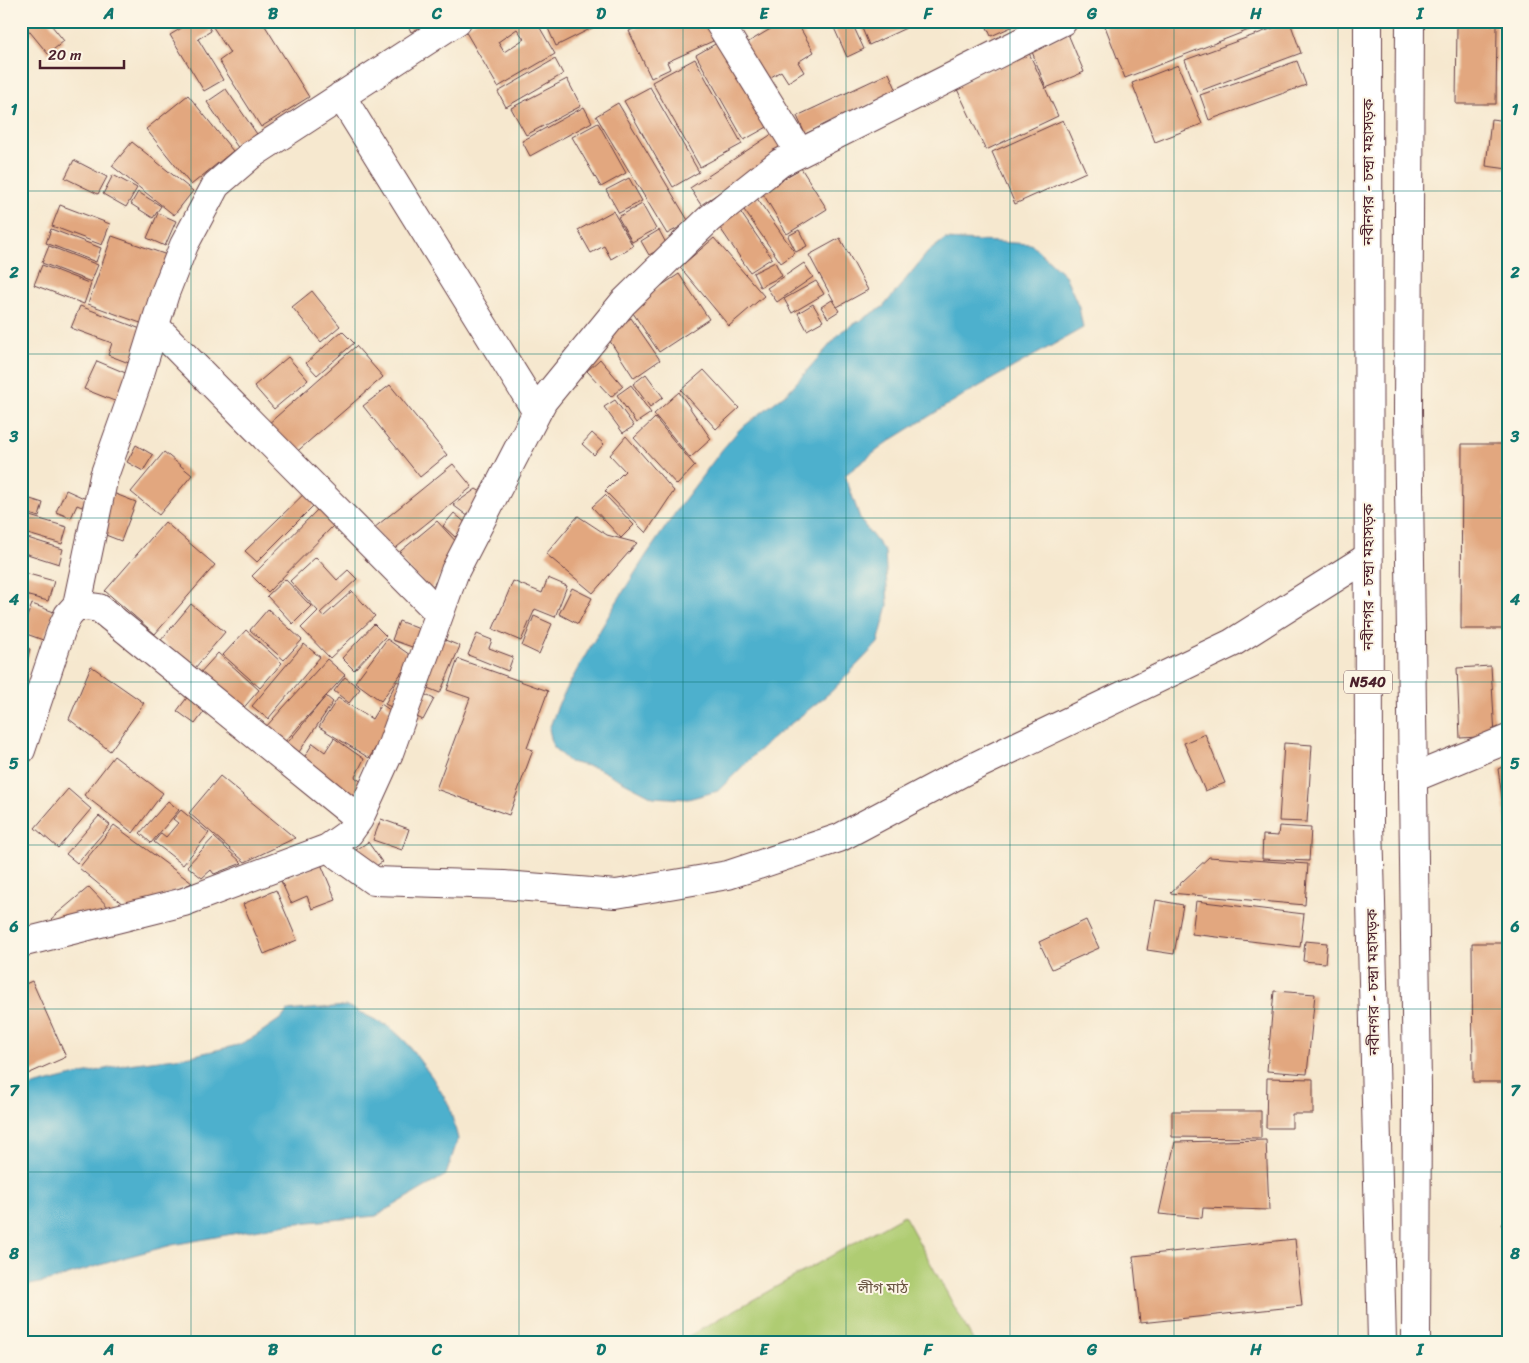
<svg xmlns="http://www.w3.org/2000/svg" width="1529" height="1363" font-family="Sriracha,'Noto Sans Bengali',sans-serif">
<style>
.green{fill:#afcc72;stroke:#7c764e}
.water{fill:#4eb0cd;stroke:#4c687c}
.building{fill:#e2a77f;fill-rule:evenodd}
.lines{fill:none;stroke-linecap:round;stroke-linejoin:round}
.minor-casing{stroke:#643d44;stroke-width:30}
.highway-casing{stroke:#643d44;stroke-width:30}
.minor{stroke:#fff;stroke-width:28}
.highway{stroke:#fff;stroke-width:28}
.grid{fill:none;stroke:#0f766e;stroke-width:1;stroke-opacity:0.55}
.labels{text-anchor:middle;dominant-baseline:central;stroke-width:4;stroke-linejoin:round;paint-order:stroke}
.shield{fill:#fcf5e5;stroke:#7f5f63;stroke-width:1}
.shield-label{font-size:14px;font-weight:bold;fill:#4a1f2b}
.street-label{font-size:15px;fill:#4a1f2b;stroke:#fcf5e5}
.park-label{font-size:15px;fill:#685340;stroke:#fcf5e5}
.neatline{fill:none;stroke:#0f766e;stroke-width:2}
.grid-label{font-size:16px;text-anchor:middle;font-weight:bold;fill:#0f766e}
</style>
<rect width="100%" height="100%" fill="#fcf5e5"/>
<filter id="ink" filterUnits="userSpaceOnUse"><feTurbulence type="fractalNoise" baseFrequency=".02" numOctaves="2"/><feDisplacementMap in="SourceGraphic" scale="10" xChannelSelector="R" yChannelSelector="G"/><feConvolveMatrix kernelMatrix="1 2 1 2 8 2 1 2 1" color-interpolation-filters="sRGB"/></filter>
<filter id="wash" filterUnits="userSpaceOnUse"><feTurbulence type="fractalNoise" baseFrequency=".0096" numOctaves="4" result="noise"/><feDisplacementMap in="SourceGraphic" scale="20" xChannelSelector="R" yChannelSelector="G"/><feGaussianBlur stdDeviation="1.12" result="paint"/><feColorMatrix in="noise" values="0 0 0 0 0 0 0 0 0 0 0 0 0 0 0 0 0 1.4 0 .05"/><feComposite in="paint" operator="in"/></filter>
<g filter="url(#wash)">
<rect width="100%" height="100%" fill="#f6e8cf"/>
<!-- green -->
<path class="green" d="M904,1215L974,1342H678Z"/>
<!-- water -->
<path class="water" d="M945,239L1031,244L1065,275L1079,307L1083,328L962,396L891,440L845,475L861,521L885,552L888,605L878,643L832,691L778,734L756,753L718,791L688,799L653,797L597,768L569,762L553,747L549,729L559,703L578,668L616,603L645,557L682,503L721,451L739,430L788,392L842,331L883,307L928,252Z
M347,1006L390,1027L406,1042L432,1077L449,1105L458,1139L446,1175L376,1216L287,1224L172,1245L126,1257L49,1281L21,1287V1089L73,1076L128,1064L191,1056L238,1045L254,1037L283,1017L287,1011Z"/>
<g id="blocks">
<!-- building -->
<path class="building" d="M21,21H48L64,41L48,54Z
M169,21H186L173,29Z
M193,21H205L211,31L198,39L223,80L204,91L170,35Z
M209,21H262L309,97L261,127L219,61L230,53Z
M406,21H434L411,32Z
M477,21H536L555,54L498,87L464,29ZM517,29L524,39L504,52L498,42Z
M552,21H601L602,23L556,46L546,24Z
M650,21H705L713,41L667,62L670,69L651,78L629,31Z
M784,21H796L814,52L798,62L804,72L788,82L781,71L761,83L740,47Z
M831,21H851L864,49L847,57Z
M859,21H902L906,28L869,45Z
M984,21H1014L1016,25L991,36Z
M1103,21H1272L1125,78Z
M1290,22L1301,53L1197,92L1185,60Z
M1457,25H1497L1496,104H1456Z
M1068,34L1084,72L1046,88L1031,49Z
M722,40L769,126L744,140L696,55Z
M1029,53L1058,116L986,150L956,87Z
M555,59L563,74L506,107L498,92Z
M695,59L742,144L700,167L652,82Z
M1297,61L1306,85L1209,120L1200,95Z
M1178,65L1202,124L1155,142L1132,83Z
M889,73L897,91L805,134L797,116Z
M567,79L581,106L526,135L511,108Z
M650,87L699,172L673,187L624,101Z
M226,89L259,137L239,149L207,102Z
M188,95L233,151L191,185L146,129Z
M618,103L689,222L667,234L596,116Z
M584,107L592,122L530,156L522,141Z
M1491,119L1508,121V169L1486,166Z
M1063,120L1086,172L1015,204L992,152Z
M598,123L626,173L601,187L572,137Z
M778,130L789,146L701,205L690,188Z
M132,142L193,191L174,215L112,166Z
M74,160L107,177L98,194L65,178Z
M801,168L827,209L787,234L762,192Z
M113,175L137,188L126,207L103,194Z
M629,178L642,201L619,213L606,190Z
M138,192L161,206L153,218L131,204Z
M756,197L795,253L781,263L742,207Z
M642,204L656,229L632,242L618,217Z
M60,205L110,224L102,245L52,226Z
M737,207L772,258L750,272L716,222Z
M613,211L633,246L611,259L604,246L591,253L578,230Z
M158,213L176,221L165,246L147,238Z
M51,229L101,248L96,262L46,243Z
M659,230L667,245L649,255L641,241Z
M799,230L807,246L796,252L788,236Z
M112,236L170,256L146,325L88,304Z
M714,238L764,296L729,326L680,267Z
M840,238L868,290L837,307L809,255Z
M49,246L98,265L91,282L42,263Z
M775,262L782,276L760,287L753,273Z
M804,263L813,277L777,302L767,288Z
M42,265L91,284L84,304L34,285Z
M679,274L709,319L659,352L629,307Z
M816,281L824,294L792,313L784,299Z
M312,291L340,326L321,342L292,307Z
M832,300L839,311L828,318L821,307Z
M813,304L823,321L807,330L798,313Z
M80,306L146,331L134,365L108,355L112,343L71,328Z
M631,318L660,360L634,378L606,335Z
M342,331L354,343L317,375L306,363Z
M356,346L383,377L293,455L267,425Z
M288,357L308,380L274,409L254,386Z
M600,359L623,386L611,397L587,371Z
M97,361L128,374L117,402L84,389Z
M704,370L739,408L716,429L681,390Z
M646,374L663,397L650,407L633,384Z
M390,385L447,455L420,477L363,406Z
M631,385L651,413L636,423L617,395Z
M679,392L711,439L690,458L654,414Z
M615,400L634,426L623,433L604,407Z
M655,418L695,466L677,485L634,438Z
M592,433L604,444L594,455L582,444Z
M626,436L674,491L646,533L605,491L625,471L610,455Z
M1462,444H1505L1504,629H1461Z
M136,445L153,455L143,471L127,462Z
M164,452L192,475L159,515L131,492Z
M453,464L472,487L392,551L374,528Z
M310,488L321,498L257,562L245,551Z
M476,489L484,494L469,517L453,505Z
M66,490L86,499L82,507L77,505L71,518L56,512Z
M113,493L136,502L121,541L98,532Z
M605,495L634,525L621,538L592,507Z
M27,498L43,503L39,517L23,512Z
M322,505L338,521L268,592L252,576Z
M454,513L467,524L455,537L443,526Z
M26,515L67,527L62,544L21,532Z
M578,516L607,535L637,543L593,593L546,554Z
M437,521L460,546L430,590L396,555Z
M165,522L215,565L155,634L105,591Z
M21,536L63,549L59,564L21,552Z
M316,557L337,580L348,570L357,579L320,613L323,617L352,591L375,616L330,658L301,628L318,611L290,581Z
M21,572L54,581L48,601L21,594Z
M548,578L567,586L555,617L535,609L521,641L493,629L513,581L542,593Z
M285,579L311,606L293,624L267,596Z
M572,588L592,598L578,624L559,614Z
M21,599L28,601L22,619H21Z
M32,604L54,612L43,640L21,632Z
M191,604L225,632L195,668L161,640Z
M268,609L302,640L284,660L250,630Z
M534,616L552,624L539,654L522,646Z
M399,621L422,630L415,648L392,640Z
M374,624L386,636L354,670L342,658Z
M246,630L282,663L260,688L223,655Z
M477,634L492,640L489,648L513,657L508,671L468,655Z
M440,638L460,646L440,693L420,685Z
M387,639L413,657L381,701L355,682Z
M304,644L320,657L268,719L252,706Z
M21,647L30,649L22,679H21Z
M218,653L259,690L240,712L198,675Z
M327,659L345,675L282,745L264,729Z
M458,659L548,691L527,748L533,750L509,815L436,789L470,698L447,690Z
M91,666L144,703L110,751L69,719Z
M1491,666L1495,736L1460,738L1457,668Z
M345,677L360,689L349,703L334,691Z
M397,681L406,686L395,709L385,704Z
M192,691L210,704L195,724L177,711Z
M420,692L434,699L423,720L409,713Z
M326,696L333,702L297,755L284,747Z
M338,698L372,719L381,704L397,715L369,758L319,727Z
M1205,734L1225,783L1205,791L1184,743Z
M334,738L364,759L355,777L363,783L354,802L302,761L313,743L325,752Z
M1284,743L1312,745L1307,822L1279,821Z
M114,756L163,793L133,833L84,795Z
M1508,764V831H1507L1498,769Z
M220,776L295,838L245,862L189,813Z
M68,789L91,809L58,848L35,828Z
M168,801L179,810L151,843L140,833Z
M181,810L209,833L183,865L154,842L161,833L166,837L178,823L173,819Z
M99,816L110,825L77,863L66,854Z
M381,819L409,829L402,850L373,840Z
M114,825L192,883L130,910L79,868Z
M1279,826L1311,828L1309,861L1262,859L1263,835L1278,836Z
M214,837L242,863L214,874L211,870L202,878L187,866Z
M368,842L382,862L367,872L353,852Z
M1209,857L1308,864L1305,905L1170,893Z
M321,864L336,900L312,909L307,896L291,903L281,881Z
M89,887L114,913L71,942L51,919Z
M276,890L297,940L264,954L243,904Z
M1156,900L1183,905L1174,954L1147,950Z
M1196,901L1304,914L1300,947L1192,934Z
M1086,920L1099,948L1052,969L1039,942Z
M1305,941L1327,943L1325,963L1303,961Z
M1472,943H1508V969H1506L1507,1082H1473Z
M32,981L66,1057L21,1077V986Z
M1274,991L1315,994L1307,1074L1267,1071Z
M1267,1078L1313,1079V1114H1292V1128H1266Z
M1172,1111H1261V1138L1172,1137Z
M1266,1140L1269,1210L1203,1208L1202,1218L1159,1214L1175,1142Z
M1508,1220V1236L1501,1224Z
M1295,1239L1302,1306L1140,1323L1133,1256Z"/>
</g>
</g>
<g filter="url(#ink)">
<use href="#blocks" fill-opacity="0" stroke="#643d44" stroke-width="1"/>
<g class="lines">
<defs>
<path id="minor" d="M718,21L800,153
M341,96L537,412
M155,326L439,613
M77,605L99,608L359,819
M21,750L62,628L68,615L77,605L104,476L137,383L165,293L184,245L216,185L251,155L457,21
M1413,778L1508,739
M328,848L374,881L504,885L616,894L728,875L839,838L963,772L1232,643L1368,557
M21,943L184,902L328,848L349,833L359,819L389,753L455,571L537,412L543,401L623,303L709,219L780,163L1063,21"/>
<path id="highway" d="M1368,21L1369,822L1382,1342
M1410,21L1408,411L1417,1087L1416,1342"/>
</defs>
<!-- minor casing -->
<use href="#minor" class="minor-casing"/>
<!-- highway casing -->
<use href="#highway" class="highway-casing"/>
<!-- minor -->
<use href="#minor" class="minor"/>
<!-- highway -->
<use href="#highway" class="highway"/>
</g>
</g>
<!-- grid -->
<path class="grid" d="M191,21V1342M355,21V1342M519,21V1342M683,21V1342M846,21V1342M1010,21V1342M1174,21V1342M1338,21V1342M21,191H1508M21,354H1508M21,518H1508M21,682H1508M21,845H1508M21,1009H1508M21,1172H1508"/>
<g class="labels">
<!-- shield labels -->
<rect class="shield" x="1344" y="670.5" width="48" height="23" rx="4"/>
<g class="shield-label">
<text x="1368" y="682">N540</text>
</g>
<!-- street labels -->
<g class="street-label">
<text transform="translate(1368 172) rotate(-90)">নবীনগর - চন্দ্রা মহাসড়ক</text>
<text transform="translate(1368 577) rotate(-90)">নবীনগর - চন্দ্রা মহাসড়ক</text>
<text transform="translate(1373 982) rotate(-91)">নবীনগর - চন্দ্রা মহাসড়ক</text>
</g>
<!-- park labels -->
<g class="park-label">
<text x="883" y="1288">লীগ মাঠ</text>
</g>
</g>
<!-- margin -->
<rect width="1529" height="1363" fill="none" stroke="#fcf5e5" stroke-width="55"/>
<!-- scale -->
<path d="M40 60v8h84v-8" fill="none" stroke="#4a1f2b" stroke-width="2.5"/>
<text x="48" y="60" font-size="15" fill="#4a1f2b" stroke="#fcf5e5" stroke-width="4" paint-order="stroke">20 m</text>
<rect x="28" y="28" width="1474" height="1308" class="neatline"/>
<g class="grid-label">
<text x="109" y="19">A</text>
<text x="273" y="19">B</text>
<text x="437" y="19">C</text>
<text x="601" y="19">D</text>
<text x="764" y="19">E</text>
<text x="928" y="19">F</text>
<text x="1092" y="19">G</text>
<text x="1256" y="19">H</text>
<text x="1420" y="19">I</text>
<text x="14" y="115">1</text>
<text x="1515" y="115">1</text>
<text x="14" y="278">2</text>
<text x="1515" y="278">2</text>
<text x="14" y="442">3</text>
<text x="1515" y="442">3</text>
<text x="14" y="605">4</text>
<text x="1515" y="605">4</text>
<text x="14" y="769">5</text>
<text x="1515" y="769">5</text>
<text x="14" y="932">6</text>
<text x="1515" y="932">6</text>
<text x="14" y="1096">7</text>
<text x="1515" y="1096">7</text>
<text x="14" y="1259">8</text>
<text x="1515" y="1259">8</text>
<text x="109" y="1355">A</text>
<text x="273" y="1355">B</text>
<text x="437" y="1355">C</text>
<text x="601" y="1355">D</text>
<text x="764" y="1355">E</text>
<text x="928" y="1355">F</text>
<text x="1092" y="1355">G</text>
<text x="1256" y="1355">H</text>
<text x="1420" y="1355">I</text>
</g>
</svg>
